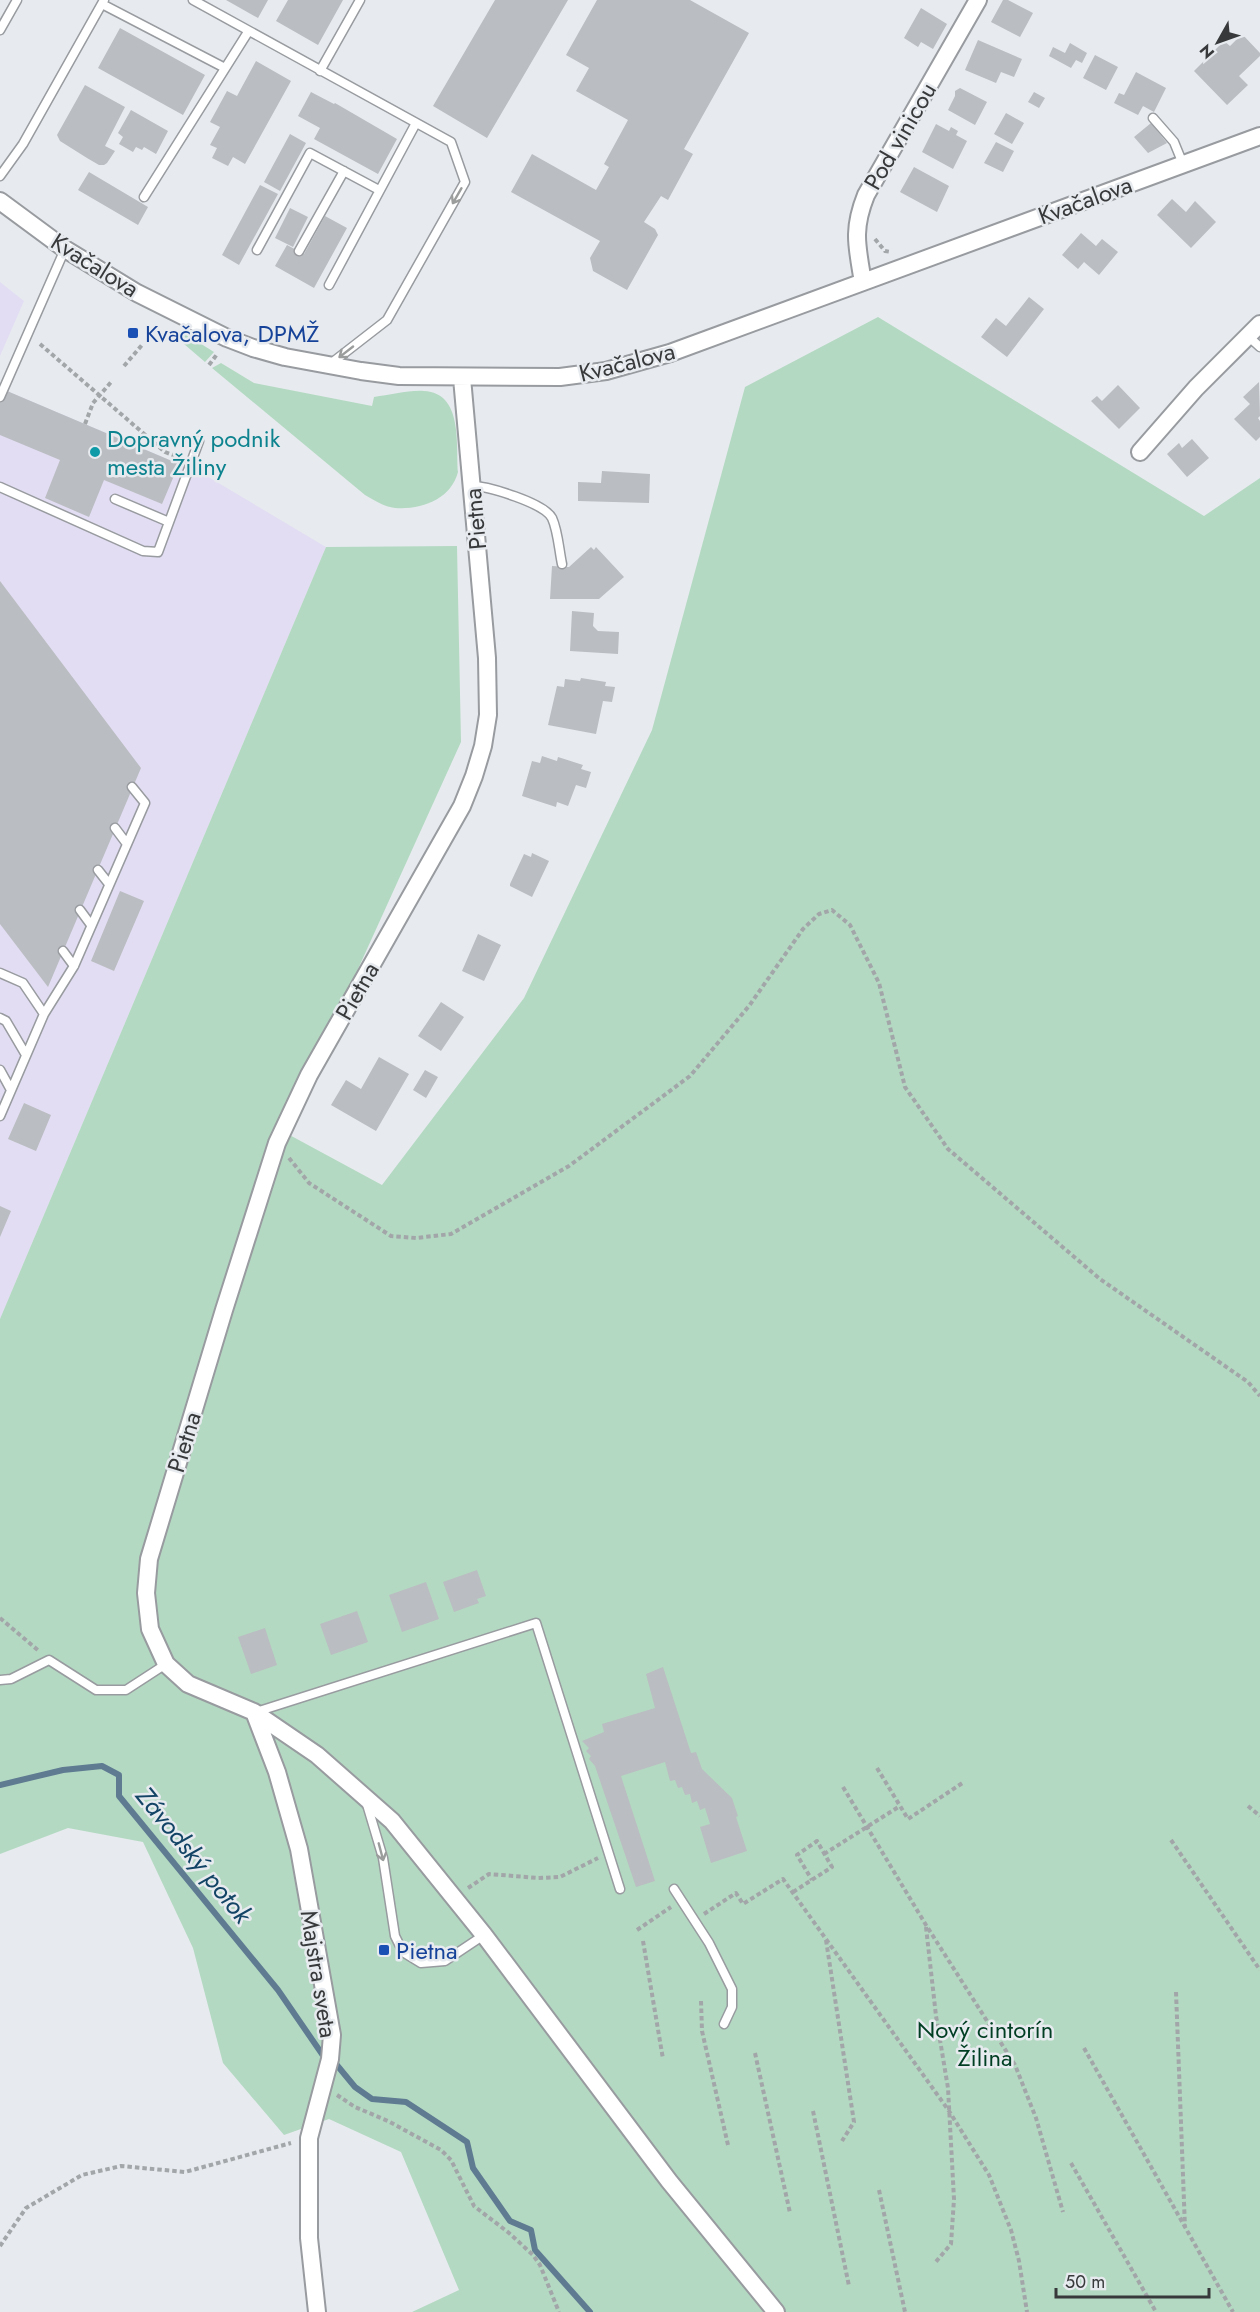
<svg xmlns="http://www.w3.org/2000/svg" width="1260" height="2312" font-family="Jost,sans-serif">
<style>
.industrial{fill:#e2ddf3}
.green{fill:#b4d9c2}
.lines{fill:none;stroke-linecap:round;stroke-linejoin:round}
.stream{stroke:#5e7b92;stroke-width:6}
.building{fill:#babdc1}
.service-casing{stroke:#989b9f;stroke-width:11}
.minor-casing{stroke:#989b9f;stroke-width:20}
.path{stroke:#a2a6a8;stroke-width:4;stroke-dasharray:4.5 3;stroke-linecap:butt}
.service{stroke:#fff;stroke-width:8}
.minor{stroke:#fff;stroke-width:16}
.oneway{stroke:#9b9c9c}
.transit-dot{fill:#1a4fb4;stroke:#e7ebef;stroke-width:2}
.culture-dot{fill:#0f9aa8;stroke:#e7ebef;stroke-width:2}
.labels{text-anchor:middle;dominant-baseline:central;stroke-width:5;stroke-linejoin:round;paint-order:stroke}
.street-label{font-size:24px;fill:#37393a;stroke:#e7ebef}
.transit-label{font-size:24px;fill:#164399;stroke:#e7ebef;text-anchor:start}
.culture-label{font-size:24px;fill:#0d838f;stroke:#e7ebef;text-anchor:start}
.park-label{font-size:24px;fill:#003e23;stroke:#e7ebef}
.water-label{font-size:26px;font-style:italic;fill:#134466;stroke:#e7ebef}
</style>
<rect width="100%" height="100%" fill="#e7ebef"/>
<!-- industrial -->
<path class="industrial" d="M0,282L24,301L0,356Z
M0,388L205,475L326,547L0,1319Z"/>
<!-- green -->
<path class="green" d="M878,317L1204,516L1260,478V2312H412L459,2290L401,2152L329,2119L284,2135L223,2063L193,1948L143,1842L68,1828L0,1854V1319L326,547L457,546L461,742L284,1132L382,1185L524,998L652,730L745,387Z
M179,332H182L214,352L205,362L177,338Z
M221,363L254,383L372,406L374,397C390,395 408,390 424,391C463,393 456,444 458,472C451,499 422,510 395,508C384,507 374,500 365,495L212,368Z"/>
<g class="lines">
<!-- stream -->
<path class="stream" d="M0,1785L63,1770L102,1766L119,1775V1796L278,1990L322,2054L336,2064L355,2087L372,2099L406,2102L467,2142L473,2168L510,2221L531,2230L535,2250L590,2312"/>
</g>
<!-- building -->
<path class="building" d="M226,0H268L258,18Z
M288,0H343L318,45L276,21Z
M495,0H568L487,138L433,106Z
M597,0H690L749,33L684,149L693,154L668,200L661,196L644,222L655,229L658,235L627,290L593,271L590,258L600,241L511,192L532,154L596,190L609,167L604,164L628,120L576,91L589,68L566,55Z
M1003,0H1008L1033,13L1020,37L991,22Z
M921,8L947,24L933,49L921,42L918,47L904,38Z
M120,28L205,75L183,115L98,68Z
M1242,34L1260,53V56L1239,76L1248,85L1227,105L1194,71L1224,41L1230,46Z
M978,40L1022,59L1014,77L1001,72L996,83L965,70Z
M1070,43L1087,53L1082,63L1076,60L1071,68L1049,56L1053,47L1065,53Z
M1095,55L1118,67L1106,90L1083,78Z
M256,61L291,81L245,164L233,157L228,166L212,158L217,148L210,145L220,127L210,122L227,91L237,96Z
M1136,72L1166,88L1154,112L1143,106L1138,115L1114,103L1119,93L1124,95Z
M85,85L125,107L105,146L115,151L107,163L104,165H99L87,158L60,141L57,135Z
M960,88L987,102L975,125L948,110L955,96V91Z
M311,92L334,104L335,103L397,139L378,174L314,139L320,128L298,116Z
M1034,92L1045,98L1039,108L1028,102Z
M131,110L168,131L156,154L144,147L142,150L136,147L133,152L119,144L123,137L118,133Z
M1006,113L1024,123L1012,144L994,134Z
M1151,123L1167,143L1148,153L1134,137Z
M936,124L949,131L951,127L958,131L956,135L967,141L953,169L922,152Z
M290,134L306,143L280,191L264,182Z
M996,142L1014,151L1003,172L984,163Z
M914,167L949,186L937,212L900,192Z
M89,172L148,207L138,225L78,190Z
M260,185L278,194L239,265L222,255Z
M1172,199L1186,212L1195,201L1216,222L1191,248L1157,215Z
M290,208L308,217L293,247L275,238Z
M325,216L347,228L314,288L275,266L287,245L304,254Z
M1081,233L1096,246L1102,239L1118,252L1099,275L1084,262L1078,269L1062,255Z
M1029,297L1044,309L1007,357L981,337L996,318L1006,326Z
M1259,382L1260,416L1258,418L1260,421V437L1256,441L1234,419L1250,404L1243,397Z
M1118,385L1140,408L1119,429L1091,401L1097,396L1102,401Z
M0,388L179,464L162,504L104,480L89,517L45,498L60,460L0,435Z
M1192,439L1209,458L1187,477L1167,454L1179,443L1182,448Z
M602,471L650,474L649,503L578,501V482L601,483Z
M591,547L594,550L596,547L624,577L599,599H550L552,566L569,567Z
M0,581L141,768L48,987L0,924Z
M572,611L594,613L593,626L598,631L619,632L618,654L570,651Z
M581,678L606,682L605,686L615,687L612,702L603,701L596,734L548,725L557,686L564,687L565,679L580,681Z
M542,756L557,761L558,757L583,765L581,769L591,772L586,788L576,785L568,806L557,802L556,807L522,796L532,761L540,763Z
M532,853L549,861L532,897L510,886V884L524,854L531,857Z
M120,891L144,901L114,971L91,961Z
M478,934L501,945L484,981L462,971Z
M441,1002L464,1017L441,1051L418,1036Z
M379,1057L409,1074L376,1131L331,1105L346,1080L361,1089Z
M425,1070L438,1077L426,1098L413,1090Z
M24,1103L51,1115L36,1151L8,1139Z
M0,1206L11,1211L0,1237Z
M477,1570L486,1596L477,1599L479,1603L454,1612L443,1582Z
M426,1582L439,1619L402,1632L389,1595Z
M357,1611L368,1642L331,1655L320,1624Z
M265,1628L277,1665L251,1674L238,1637Z
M663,1667L691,1753L696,1752L702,1769L732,1798L738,1816L736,1817L747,1851L711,1863L700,1827L710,1824L705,1808L700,1810L697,1801L692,1803L690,1794L685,1795L682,1787L678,1788L675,1780L670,1781L665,1762L621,1776L655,1881L636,1887L595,1766L589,1759L591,1756L586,1751L589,1748L582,1741L604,1732L602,1724L655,1708L646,1674Z"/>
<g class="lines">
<defs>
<path id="service" d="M193,0L451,142L465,182L387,320L329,365
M102,4L225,68
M0,30L17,0
M320,71L360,0
M1153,118L1174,142L1183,164
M0,176L23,144L104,0
M144,197L248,32
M257,250L310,153L379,190
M299,251L344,171
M329,285L416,123
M1248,336L1260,347
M0,397L65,249
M472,486C488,486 544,503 552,518C558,531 559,550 562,564
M0,487L143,551L158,552L199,441
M115,499L169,522
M115,828L127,844
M98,870L109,884
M80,910L91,925
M63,951L74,966
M0,973L23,983L44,1014
M0,1018L6,1021L26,1055
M0,1070L11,1090
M0,1116L44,1014L74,966L145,803L132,787
M0,1680L11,1679L49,1660L96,1690H126L166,1664
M256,1712L536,1623L620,1889
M366,1801L383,1858L395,1936L403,1952L421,1963L445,1961L484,1935
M674,1889L709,1943L732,1989V2007L724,2024"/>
<path id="minor" d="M0,201L65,249L137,293L227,338L253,348L285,357L361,371L399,376L560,377L606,371L670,353L1260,136
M863,282C857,246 852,230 866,195L978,0
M462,378L487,658L488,715L483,746L474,776L462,806L309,1075L277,1143L224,1310L149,1559L146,1593L150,1629L166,1664L188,1684L254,1712L317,1755L392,1821L484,1935L669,2181L776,2312
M1140,452L1196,388L1260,324
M254,1712L277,1772L299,1849L332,2035L330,2059L309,2138V2238L317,2312"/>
</defs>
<!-- service casing -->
<use href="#service" class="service-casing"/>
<!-- minor casing -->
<use href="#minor" class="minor-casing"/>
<!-- path -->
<path class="path" d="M875,239L885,251L891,252
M40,344L165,452L181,458
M209,365L218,353
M124,366L142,345
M85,424L93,403L112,381
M289,1158L309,1183L391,1236L416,1238L451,1234L569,1166L690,1076L749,1006L803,929L819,914L832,910L850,925L879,983L905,1087L948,1149L1100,1279L1248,1382L1260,1396
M0,1618L40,1652
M877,1768L908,1819L964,1782
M843,1787L926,1925L1015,2065L1036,2118L1063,2212
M1248,1806L1260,1816
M1171,1840L1260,1970
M824,1854L900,1806
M468,1888L489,1874L538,1878L560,1877L598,1858
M793,1892L832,1867L817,1841L797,1855L812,1880
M704,1914L736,1893L743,1904L783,1879L949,2111L989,2175L1011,2230L1019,2261L1027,2312
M926,1927L936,2016L948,2088L954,2199L951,2244L934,2264
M637,1930L671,1907
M826,1940L854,2122L842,2141
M643,1941L663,2059
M1176,1992L1185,2228
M701,2001L702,2031L728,2145
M1084,2048L1233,2312
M755,2053L790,2213
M337,2095L355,2107L388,2121L441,2150L451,2160L474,2206L509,2233L533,2255L540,2265L559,2312
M813,2111L849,2286
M1071,2163L1156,2312
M879,2190L905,2312
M0,2246L26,2208L82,2175L121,2166L185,2172L291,2143"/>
<!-- service -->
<use href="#service" class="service"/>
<!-- minor -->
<use href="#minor" class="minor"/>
</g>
<!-- one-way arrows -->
<defs><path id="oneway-shaft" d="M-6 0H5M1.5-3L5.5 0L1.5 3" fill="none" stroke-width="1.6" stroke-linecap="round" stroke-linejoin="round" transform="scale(1.5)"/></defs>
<g class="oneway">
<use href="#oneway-shaft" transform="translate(457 196) rotate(120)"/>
<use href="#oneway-shaft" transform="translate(346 352) rotate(142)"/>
<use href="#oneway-shaft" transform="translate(381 1852) rotate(75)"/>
</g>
<!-- markers -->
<g class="transit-dot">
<rect x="127" y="327" width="12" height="12" rx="3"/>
<rect x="378" y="1944" width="12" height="12" rx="3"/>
</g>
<circle class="culture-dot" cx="95" cy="452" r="6"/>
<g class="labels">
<!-- street labels -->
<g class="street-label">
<text transform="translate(900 136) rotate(-60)">Pod vinicou</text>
<text transform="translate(1085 200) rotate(-20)">Kvačalova</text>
<text transform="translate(95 265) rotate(32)">Kvačalova</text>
<text transform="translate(627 362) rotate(-14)">Kvačalova</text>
<text transform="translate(475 519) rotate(-95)">Pietna</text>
<text transform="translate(357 991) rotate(-60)">Pietna</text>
<text transform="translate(184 1442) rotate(-73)">Pietna</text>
<text transform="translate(319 1974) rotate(81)">Majstra sveta</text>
</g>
<!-- transit labels -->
<g class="transit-label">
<text x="145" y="333">Kvačalova, DPMŽ</text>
<text x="396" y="1950">Pietna</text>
</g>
<!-- culture labels -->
<g class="culture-label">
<text x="107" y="438">Dopravný podnik<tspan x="107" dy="28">mesta Žiliny</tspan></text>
</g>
<!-- park labels -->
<g class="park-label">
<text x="985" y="2029">Nový cintorín<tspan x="985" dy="28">Žilina</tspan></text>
</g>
<!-- water labels -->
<g class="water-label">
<text transform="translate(194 1855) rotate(51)">Závodský potok</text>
</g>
</g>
<!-- north arrow -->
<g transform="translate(1218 42) rotate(230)" stroke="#e7ebef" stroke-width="4.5" paint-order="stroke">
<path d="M0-4.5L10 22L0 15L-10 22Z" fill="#37393a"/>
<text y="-9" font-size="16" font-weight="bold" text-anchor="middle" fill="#37393a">N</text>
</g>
<!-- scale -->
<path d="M1056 2288v9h153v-9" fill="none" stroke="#37393a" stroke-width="3"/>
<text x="1065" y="2288" font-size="18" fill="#37393a" stroke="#e7ebef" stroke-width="4.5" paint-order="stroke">50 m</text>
</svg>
